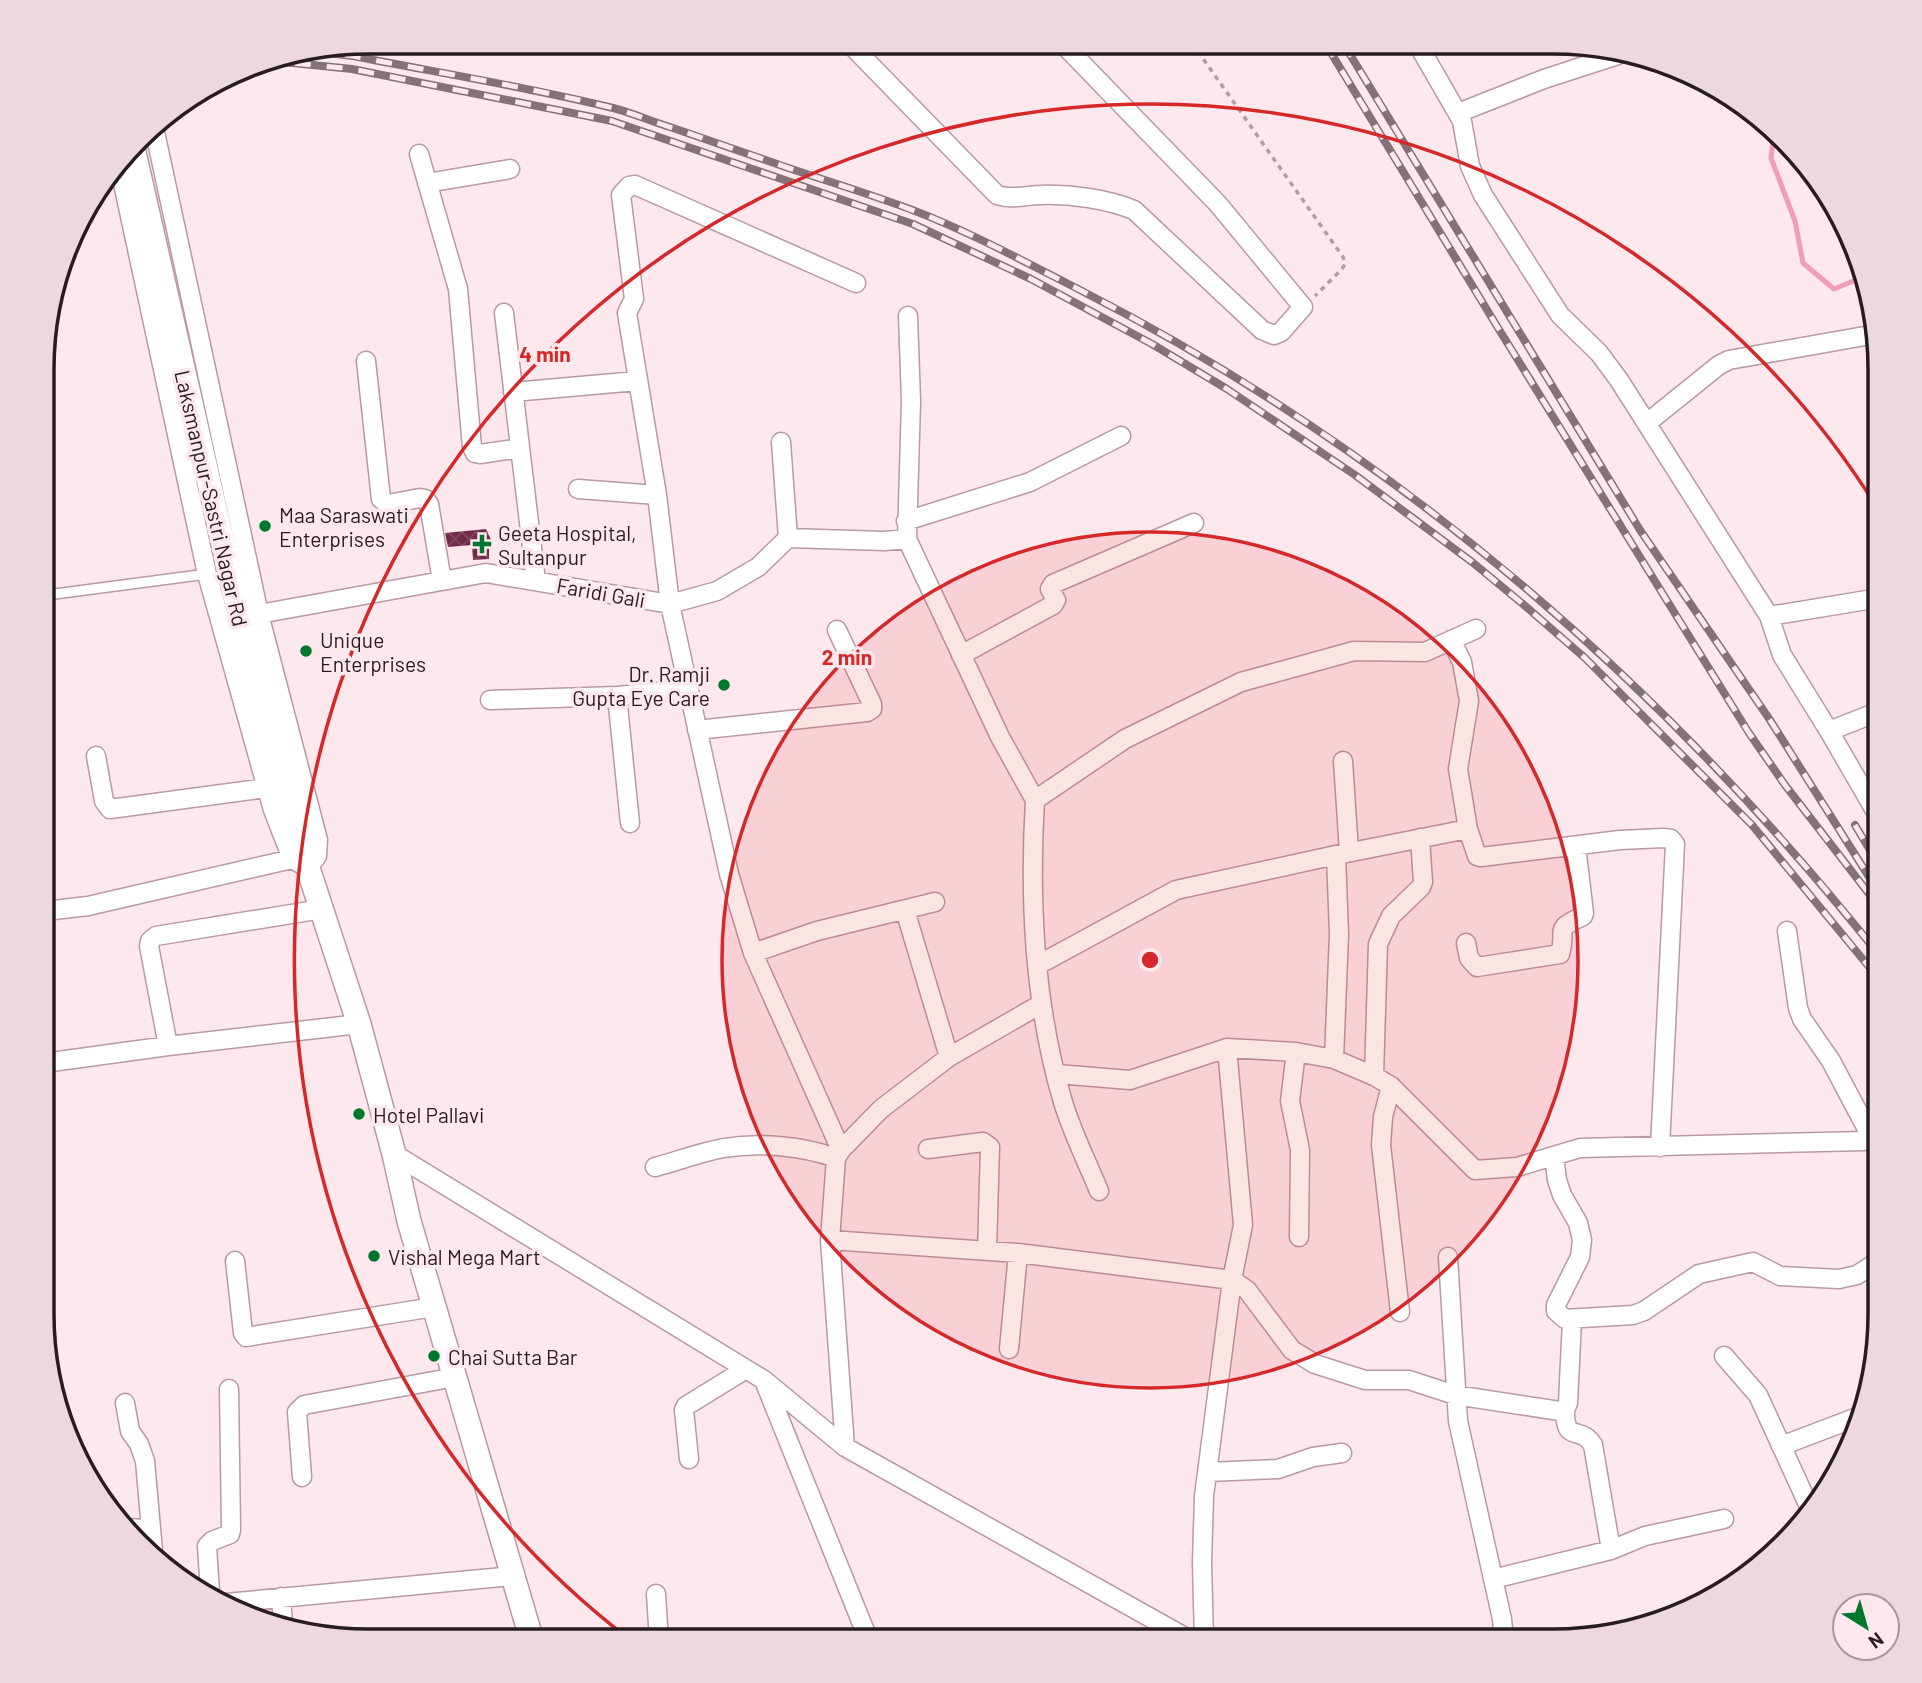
<svg xmlns="http://www.w3.org/2000/svg" width="1922" height="1683" font-family="Barlow,sans-serif">
<style>
.lines{fill:none;stroke-linecap:round;stroke-linejoin:round}
.stream{stroke:#f19cb9;stroke-width:5}
.building{fill:url(#building-cross-hatch)}
.lane-casing{stroke:#ba99a3;stroke-width:12}
.street-casing{stroke:#ba99a3;stroke-width:21}
.secondary-casing{stroke:#ba99a3;stroke-width:26}
.path{stroke:#b19ea4;stroke-width:3.5;stroke-dasharray:5 5;stroke-linecap:butt}
.lane{stroke:#fff;stroke-width:9}
.street{stroke:#fff;stroke-width:18}
.secondary{stroke:#fff;stroke-width:23}
.rail-casing{stroke:#837378;stroke-width:8}
.rail{stroke:#fde8ee;stroke-width:5;stroke-dasharray:16;stroke-linecap:butt}
.ring{fill:none;stroke:#d62828;stroke-width:3.5}
.poi-dot{fill:#00772d;stroke:#fde8ee;stroke-width:2.5}
.labels{text-anchor:middle;dominant-baseline:central;stroke-width:7;stroke-linejoin:round;paint-order:stroke}
.street-label{font-size:21px;fill:#291c20;stroke:#fde8ee}
.poi-label{font-size:21px;fill:#291c20;stroke:#fde8ee;text-anchor:start}
.rim{fill:none;stroke:#291c20;stroke-width:3.5}
.centre{fill:#d62828;stroke:#fde8ee;stroke-width:3.5}
.ring-label{font-size:21px;text-anchor:middle;font-weight:bold;fill:#d62828;stroke:#fde8ee;stroke-width:7;stroke-linejoin:round;paint-order:stroke}
</style>
<defs>
<pattern id="building-cross-hatch" width="8" height="8" patternUnits="userSpaceOnUse" patternTransform="scale(1.75)"><rect width="8" height="8" fill="#722a47"/><path d="M0 0l8 8M0 8l8-8" fill="none" stroke="#81475e"/></pattern>
</defs>
<rect width="100%" height="100%" fill="#fde8ee"/>
<g class="lines">
<!-- stream -->
<path class="stream" d="M1774,134L1771,158L1795,221L1803,263L1834,289L1863,277"/>
</g>
<!-- building -->
<path class="building" d="M486,529L493,544L489,545V559L473,560L472,545L448,547L445,533Z"/>
<g class="lines">
<defs>
<path id="lane" d="M47,595L207,574"/>
<path id="street" d="M848,42L997,195C1012,200 1027,195 1041,195C1071,194 1107,199 1134,210L1262,330L1274,335L1281,332L1303,307L1218,204L1061,42
M1417,43L1462,121L1470,166L1483,195L1560,315L1599,353L1619,380L1769,616L1782,655L1829,731L1880,819
M1458,113L1544,79L1618,55
M419,154L458,289L472,447L475,453L480,454L520,448
M119,165L207,574L273,810L292,859L308,868L317,856L318,840L259,614L153,123
M427,183L510,169
M504,313L536,581
M908,316L911,401L907,539L1000,737L1035,800
M366,361L381,499L388,504L420,498L425,499L429,504L442,581
M513,392L637,381
M1647,423L1719,365L1729,360L1876,334
M578,489L657,495
M906,521L1030,482L1121,436
M788,538L884,541L907,539
M259,614L486,573L670,604L717,591L758,567L788,538L781,442
M1769,616L1879,598
M1451,640L1462,662L1469,701L1458,769L1468,829L1477,856L1481,857L1620,840L1664,838L1671,839L1675,844L1660,1147
M961,655L1053,605L1056,600L1050,589L1053,584L1194,523
M617,696L630,823
M490,700L617,696L689,689
M697,730L867,712L872,709V704L837,630
M1829,731L1880,711
M96,756L104,801L110,809L266,788
M1343,761L1349,852
M905,910L949,1057
M45,911L88,906L292,859
M1466,943L1469,958L1477,967L1560,954C1568,928 1551,931 1583,916L1584,913L1576,846
M753,953L817,931L935,902
M1038,965L1176,890L1336,855L1468,829
M168,1046L149,946L150,941L156,936L322,909
M1296,1052L1290,1101L1300,1150L1299,1237
M1334,1059L1339,934L1336,855
M44,1063L168,1046L359,1024
M1057,1074L1130,1080L1227,1048L1296,1052L1334,1059L1374,1076L1391,1086L1475,1170L1517,1167L1580,1148L1864,1141L1868,1136V1131L1831,1061L1802,1019L1798,1008L1787,931
M1374,1076L1378,944L1391,916L1421,887L1423,882L1420,838
M1391,1086L1383,1117L1381,1145L1400,1312
M928,1149L983,1142L990,1147L987,1251
M841,1150L753,953L729,874L670,604L657,495L627,313L634,299L621,195L629,186L635,185L856,283
M394,1154L764,1380L845,1447L1192,1641
M1554,1156L1557,1180L1562,1195L1578,1223L1582,1240L1580,1257L1556,1305V1311L1565,1319L1633,1315L1644,1311L1699,1274L1753,1262L1780,1276L1839,1279L1857,1275L1880,1260
M655,1167C678,1161 701,1152 724,1148C760,1142 802,1146 836,1158
M1099,1191C1087,1162 1072,1132 1063,1102C1034,1005 1029,900 1035,800L1125,739L1241,682L1354,651L1425,652L1476,629
M830,1240L1018,1253L1232,1280L1247,1290L1292,1350L1315,1364L1365,1380H1409L1455,1395L1560,1411L1565,1410L1568,1403L1572,1320
M1448,1257L1458,1421L1502,1619L1504,1640
M235,1261L243,1333L246,1337L434,1307
M1009,1349L1018,1253
M1724,1356L1758,1395L1808,1504
M765,1383L869,1641
M125,1403L130,1431L139,1444L145,1461L153,1551
M1565,1410C1565,1445 1580,1424 1593,1445L1611,1550
M1781,1446L1860,1416
M845,1447L830,1240L836,1158L841,1150L881,1109L949,1057L1041,1004
M689,1459L684,1410L686,1406L746,1369
M1208,1472L1278,1469L1313,1457L1342,1453
M302,1477L297,1412L304,1405L455,1377
M122,1528L151,1529
M1493,1579L1611,1550L1645,1536L1724,1519
M210,1592L207,1546L212,1541L230,1534L231,1530L229,1389
M656,1594L659,1641
M281,1597L283,1624
M226,1603L513,1576
M1204,1641L1202,1563L1204,1496L1232,1280L1243,1225L1227,1048"/>
<path id="secondary" d="M133,148L241,623L308,868L359,1024L394,1154L409,1221L532,1641"/>
</defs>
<!-- lane casing -->
<use href="#lane" class="lane-casing"/>
<!-- street casing -->
<use href="#street" class="street-casing"/>
<!-- secondary casing -->
<use href="#secondary" class="secondary-casing"/>
<!-- path -->
<path class="path" d="M1192,43L1343,257L1345,264L1342,269L1315,296"/>
<!-- lane -->
<use href="#lane" class="lane"/>
<!-- street -->
<use href="#street" class="street"/>
<!-- secondary -->
<use href="#secondary" class="secondary"/>
<defs>
<path id="rail" d="M1325,43L1495,323L1749,733L1785,785L1880,908
M1343,43L1640,530L1770,720L1878,891
M313,51L353,56C440,73 528,87 613,108C633,113 653,122 673,128C708,140 743,152 777,164C823,180 870,194 915,211C970,232 1027,263 1080,290C1397,452 1659,679 1880,956
M263,60L352,69L612,121L913,224L1031,279L1152,344L1227,389L1355,475L1472,562L1524,605L1585,658L1752,825L1880,980
M1855,825L1880,867"/>
</defs>
<!-- rail casing -->
<use href="#rail" class="rail-casing"/>
<!-- rail -->
<use href="#rail" class="rail"/>
</g>
<!-- distance rings -->
<circle cx="1150" cy="960" r="428" fill="#d62828" fill-opacity=".12"/>
<g class="ring">
<circle cx="1150" cy="960" r="428"/>
<path d="M1796 1522A856 856 0 0 1 1750 1571M629 1639A856 856 0 1 1 1876 506"/>
</g>
<!-- markers -->
<g class="poi-dot">
<circle cx="265" cy="526" r="7"/>
<path d="M478.5 533.5h7v7h7v7h-7v7h-7v-7h-7v-7h7z"/>
<circle cx="306" cy="651" r="7"/>
<circle cx="724" cy="685" r="7"/>
<circle cx="359" cy="1114" r="7"/>
<circle cx="374" cy="1256" r="7"/>
<circle cx="434" cy="1356" r="7"/>
</g>
<g class="labels">
<!-- street labels -->
<g class="street-label">
<text transform="translate(212 498) rotate(77)">Laksmanpur-Sastri Nagar Rd</text>
<text transform="translate(601 592) rotate(10)">Faridi Gali</text>
</g>
<!-- poi labels -->
<g class="poi-label">
<text x="279" y="514">Maa Saraswati<tspan x="279" dy="24">Enterprises</tspan></text>
<text x="498" y="532">Geeta Hospital,<tspan x="498" dy="24">Sultanpur</tspan></text>
<text x="320" y="639">Unique<tspan x="320" dy="24">Enterprises</tspan></text>
<text x="710" y="673" text-anchor="end">Dr. Ramji<tspan x="710" dy="24">Gupta Eye Care</tspan></text>
<text x="373" y="1114">Hotel Pallavi</text>
<text x="388" y="1256">Vishal Mega Mart</text>
<text x="448" y="1356">Chai Sutta Bar</text>
</g>
</g>
<!-- crop -->
<path d="M0 0H1922V1683H0ZM369 54H1553A315 315 0 0 1 1868 369V1314A315 315 0 0 1 1553 1629H369A315 315 0 0 1 54 1314V369A315 315 0 0 1 369 54Z" fill="#ecd8de" fill-rule="evenodd"/>
<path class="rim" d="M369 54H1553A315 315 0 0 1 1868 369V1314A315 315 0 0 1 1553 1629H369A315 315 0 0 1 54 1314V369A315 315 0 0 1 369 54Z"/>
<circle cx="1150" cy="960" r="10" class="centre"/>
<g class="ring-label">
<text x="545" y="362">4 min</text>
<text x="847" y="665">2 min</text>
</g>
<!-- north arrow -->
<g transform="translate(1866 1627) rotate(143)"><circle r="33" fill="#fde8ee" stroke="#a8969c" stroke-width="2"/>
<path d="M0-5L12 26L0 18L-12 26Z" fill="#00772d"/>
<text y="-10" font-size="19" font-weight="bold" text-anchor="middle" fill="#291c20">N</text>
</g>
</svg>
